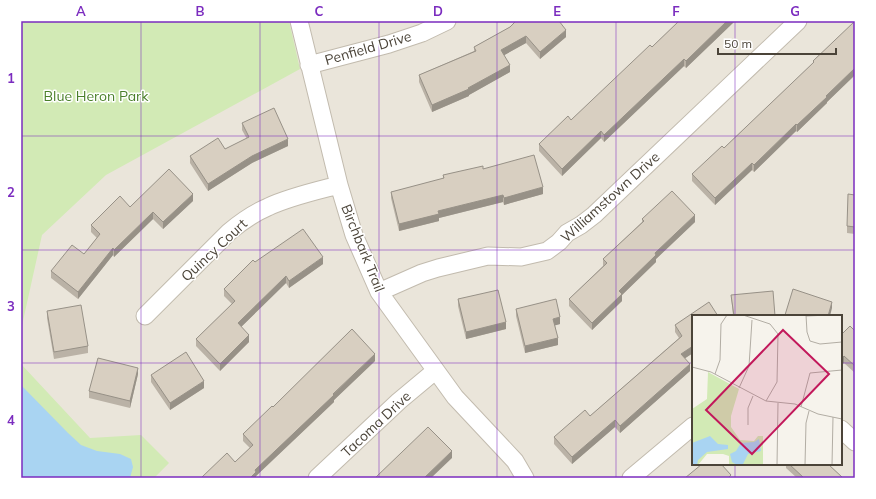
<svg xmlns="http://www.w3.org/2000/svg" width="876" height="499" font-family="Mulish,sans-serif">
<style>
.residential{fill:#eae5da;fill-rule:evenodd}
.green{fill:#d2eab5}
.water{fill:#a9d4f2}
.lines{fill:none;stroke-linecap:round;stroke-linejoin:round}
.street-casing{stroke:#c2bbae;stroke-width:19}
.street{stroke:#fff;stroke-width:17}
.wall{fill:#bab2a6}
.shaded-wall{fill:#979187}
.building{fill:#d8cfc1;stroke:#979187}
.grid{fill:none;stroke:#7b2cbf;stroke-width:1;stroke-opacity:0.55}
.labels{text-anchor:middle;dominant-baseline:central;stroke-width:3;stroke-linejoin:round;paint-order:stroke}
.street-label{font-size:14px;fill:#4b4439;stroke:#fff}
.park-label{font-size:14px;fill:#4a7f2a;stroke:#fff}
.inset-road{fill:none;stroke:#b2ada4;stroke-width:1}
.view{fill:#c2185b;fill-opacity:0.15;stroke:#c2185b;stroke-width:2}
.inset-edge{fill:none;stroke:#4b4439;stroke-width:2}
.neatline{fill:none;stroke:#7b2cbf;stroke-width:1.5}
.grid-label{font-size:13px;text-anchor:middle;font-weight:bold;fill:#7b2cbf}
</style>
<rect width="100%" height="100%" fill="#f6f3ec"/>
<!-- residential -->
<path class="residential" d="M21,21H855V478H21ZM693,316H841V464H693Z"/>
<!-- green -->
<path class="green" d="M21,21H289L300,69L106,175L42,235L21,330Z
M21,364L90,438L141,435L169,463L154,478H21Z"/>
<!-- water -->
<path class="water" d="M21,385L68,433L81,445L97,451L120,454L131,459L133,467L130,478H21Z"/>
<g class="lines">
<defs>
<path id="street" d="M299,21L339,185L354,235L379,292L455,397L515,461L525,478
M309,65L389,44L422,33L447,21
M379,292L422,273L438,268L488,256L521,257L547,251L559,242L567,233L581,225L594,215L798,21
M145,316L229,232C241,222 254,213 268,207C289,197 316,191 339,185
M841,429L855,442
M317,478L399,401L435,371
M631,478L693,426"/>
</defs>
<!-- street casing -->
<use href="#street" class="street-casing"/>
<!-- street -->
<use href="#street" class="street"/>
</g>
<!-- wall -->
<path class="wall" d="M679,21H735L686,68L684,66L604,142L601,138L562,176L539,151V144L571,120L652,47Z
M854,21H855V75L827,102V103L797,132L796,131L754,172L752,170L715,205L692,181V174L724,148L813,63V61L854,23Z
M510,27L566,37L540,59L526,43L504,55L510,72L469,95V96L432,112L419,82V75L474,51V47Z
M242,123L288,146L252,163L208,191L190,163V156L225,149L247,139L242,130Z
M483,169L543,194L504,205L503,202L439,218V221L399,231L391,198V192L443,179V175Z
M855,195V234L847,233V226Z
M193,201L163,229L153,219L114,257L113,255L78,299L51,278V271L84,254L97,238L91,232V225L130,207Z
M642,219L695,222L656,259V262L622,295V301L592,330L569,306V299L603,266V259L642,222Z
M255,262L323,264L289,288L286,283L241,327L249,342L220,371L196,346V339L232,304L224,296V289Z
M731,295L775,316H733Z
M458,299L506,329L466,339L458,306Z
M516,309L560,324L555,325L558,345L525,353L516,316Z
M47,311L88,346V353L54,359L47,318Z
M675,325L693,353L685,358L690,371L620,433L615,427L572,464L554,444V437L590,416L679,338L675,332Z
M855,331V373L844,363L841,335Z
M375,361L334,400V402L256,476V478L235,462L250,448L243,441V434L273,407Z
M138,374L130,408L89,398V391Z
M151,375L204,388L170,410L151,382Z
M786,464H828L843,478H797L786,468Z"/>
<!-- shaded-wall -->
<path class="shaded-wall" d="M727,21H735L686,68V61Z
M566,30V37L540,59V52Z
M526,36V43L501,57V50Z
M684,59V66L604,142V135Z
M510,65V72L469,95V96L432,112V105L468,88Z
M855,68V75L827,102V103L797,132V125L826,96Z
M796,124V131L754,172V165Z
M601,131V138L562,176V169Z
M288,139V146L252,163L208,191V184L252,156Z
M752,163V170L715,205V198Z
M543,187V194L504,205V198Z
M193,194V201L163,229V222Z
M503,195V202L439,218V221L399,231V224L438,211Z
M153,212V219L114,257V250Z
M695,215V222L656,259V262L622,295V301L592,330V323L619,291L655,253Z
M113,248V255L78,299V292Z
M323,257V264L289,288V281Z
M286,276V283L238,330V323Z
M832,302V308L830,316H828Z
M560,317V324L553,326V319Z
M506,322V329L466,339V332Z
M249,335V342L220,371V364Z
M558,338V345L525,353V346Z
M693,346V353L681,361V354Z
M375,354V361L334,400V402L256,476V478H250L255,470Z
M844,356V363L841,366V359Z
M690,364V371L620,433V426Z
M138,368V374L130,408V401Z
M204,381V388L170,410V403Z
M615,420V427L572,464V457Z
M452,451V458L431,478H424Z"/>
<!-- building -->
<path class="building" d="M516,21H559L566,30L540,52L526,36L501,50L510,65L468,88L469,89L432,105L419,75L476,51L474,47L510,27Z
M679,21H727L686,61L684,59L604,135L601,131L562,169L539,144L568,116L571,120L650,45L652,47Z
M855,21V68L826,96L827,97L797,125L796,124L754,165L752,163L715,198L692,174L722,146L724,148L814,62L813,61Z
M274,108L288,139L252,156L208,184L190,156L218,138L225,149L249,137L242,123Z
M534,155L543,187L504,198L503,195L438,211L439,214L399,224L391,192L444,178L443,175L483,166V169Z
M169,169L193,194L163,222L153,212L114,250L113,248L78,292L51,271L72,245L84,254L100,234L91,225L120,196L130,207Z
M672,191L695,215L655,253L656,255L619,291L622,294L592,323L569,299L607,263L603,259L644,221L642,219Z
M848,194L855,195V227L847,226Z
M303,229L323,257L289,281L286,276L238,323L249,335L220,364L196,339L235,301L224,289L253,260L255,262Z
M793,289L832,302L828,316H787L785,315Z
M498,290L506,322L466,332L458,299Z
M773,291L775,316H734L731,295Z
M556,299L560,317L553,319L558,338L525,346L516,309Z
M709,302L718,316H693V346L681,354L690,364L620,426L615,420L572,457L554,437L585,410L590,416L682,336L675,325Z
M81,305L88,346L54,352L47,311Z
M850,326L855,331V366L844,356L841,359V335Z
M352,329L375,354L333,394L334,395L255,470L256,472L250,478H201L227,453L235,462L253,445L243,434L272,406L273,407Z
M186,352L204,381L170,403L151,375Z
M98,358L138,368L130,401L89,391Z
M428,427L452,451L424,478H375Z
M702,464H721L731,475L728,478H685Z
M789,464H828L843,478H804Z"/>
<!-- grid -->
<path class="grid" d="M141,21V478M260,21V478M379,21V478M497,21V478M616,21V478M735,21V316M21,136H855M21,250H855M21,363H693M841,363H855M735,464V478"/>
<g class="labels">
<!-- street labels -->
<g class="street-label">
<text transform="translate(368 48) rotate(-16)">Penfield Drive</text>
<text transform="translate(610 197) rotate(-42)">Williamstown Drive</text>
<text transform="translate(363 248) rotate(68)">Birchbark Trail</text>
<text transform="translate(214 250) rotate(-43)">Quincy Court</text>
<text transform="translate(376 424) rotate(-43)">Tacoma Drive</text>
</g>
<!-- park labels -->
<g class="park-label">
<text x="96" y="96">Blue Heron Park</text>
</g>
</g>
<!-- overview -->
<g transform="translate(692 315)">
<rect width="150" height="150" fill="#f6f3ec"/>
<path d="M16,57L47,74L39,101V112L48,125L62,126L66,121H71V150H37V141L31,139H15L6,150H0V94L15,84Z" fill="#d2eab5"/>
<path d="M18,121L26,129L36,130V134L15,137L6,145L5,150H0V128ZM67,124L69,136L56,139L51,149L45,150L40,147L38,139L44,136L49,128L62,127Z" fill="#a9d4f2"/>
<path class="inset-road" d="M51,0L78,9L86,19L85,67L74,86M114,0L115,17L118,26L128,29L150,27M114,1L137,0M0,52L19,57L74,86L103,89L126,99L150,104M23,59L28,45L29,9L35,0M47,73L57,51L60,5M109,92L118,58L150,55M56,110V93L61,81M85,150L86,88M113,150L114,108L117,96M140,150L141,102"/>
<path class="view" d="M91,15L137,59L60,139L14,95Z"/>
<rect width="150" height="150" class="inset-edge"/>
</g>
<!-- border -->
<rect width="876" height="499" fill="none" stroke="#ffffff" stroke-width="44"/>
<!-- scale -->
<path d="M718 48v6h118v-6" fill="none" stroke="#4b4439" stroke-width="2"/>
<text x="724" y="48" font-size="12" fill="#4b4439" stroke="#ffffff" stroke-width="3" paint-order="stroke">50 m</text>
<rect x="22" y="22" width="832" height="455" class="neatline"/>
<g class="grid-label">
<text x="81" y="16">A</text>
<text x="200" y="16">B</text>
<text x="319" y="16">C</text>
<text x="438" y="16">D</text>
<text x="557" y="16">E</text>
<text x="676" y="16">F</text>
<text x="795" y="16">G</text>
<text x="11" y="83">1</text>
<text x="11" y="197">2</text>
<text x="11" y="311">3</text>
<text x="11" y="425">4</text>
</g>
</svg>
